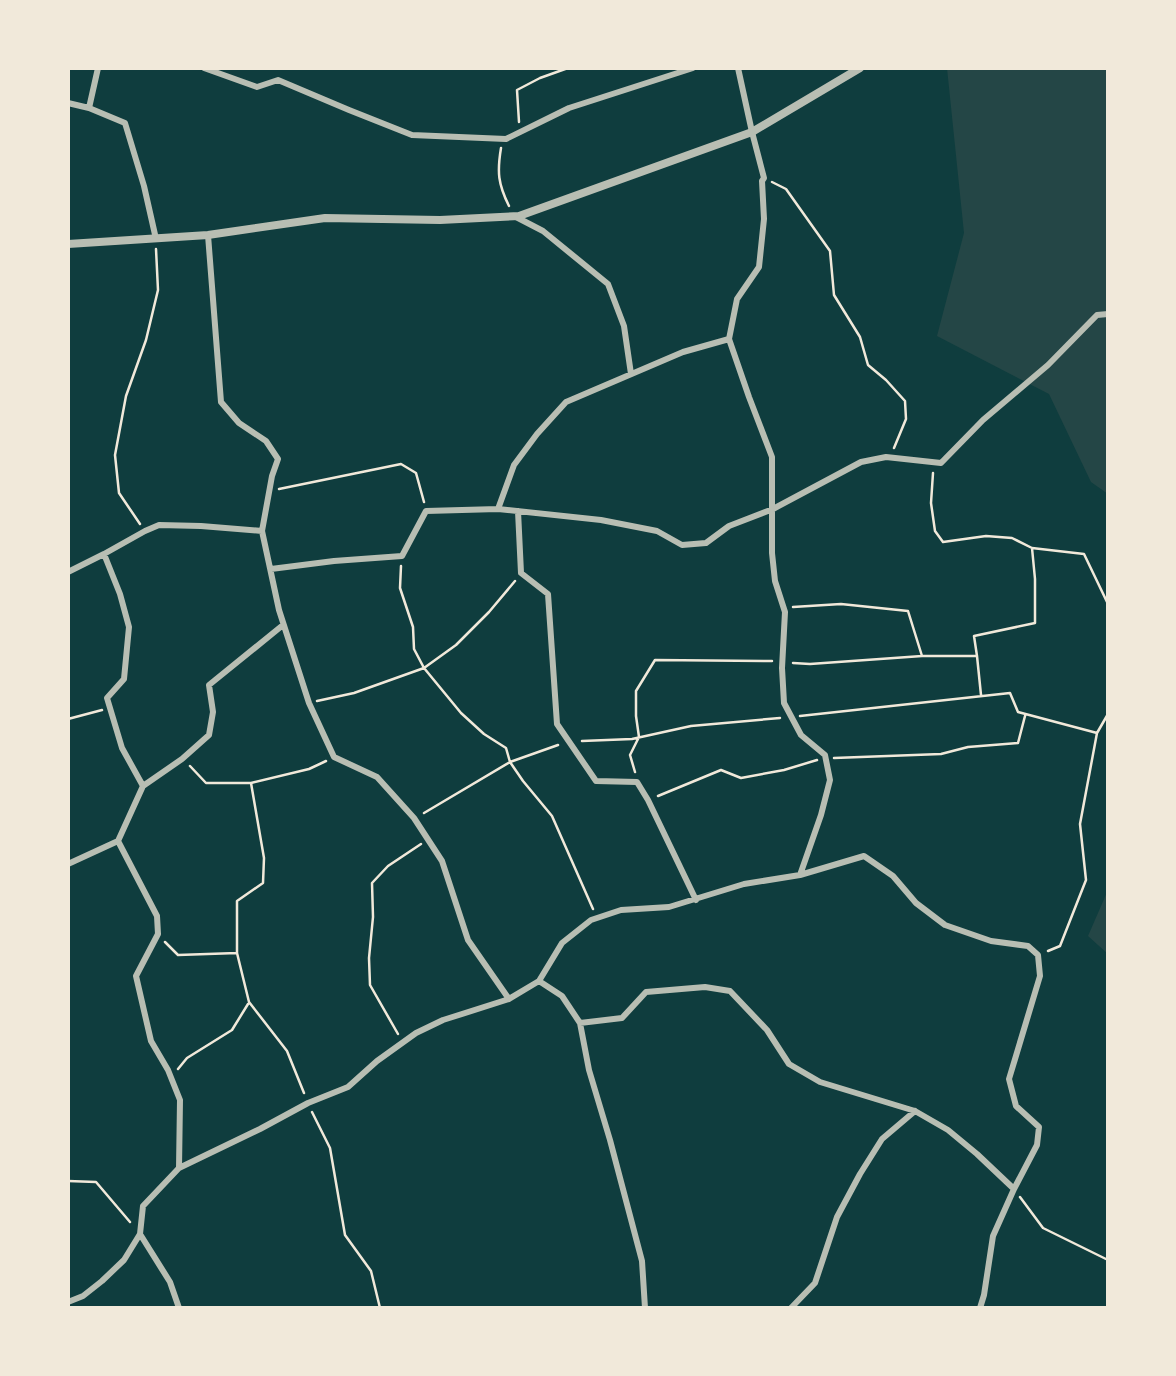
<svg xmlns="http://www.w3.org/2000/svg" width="1176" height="1376" font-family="Overpass,sans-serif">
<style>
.green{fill:#244646}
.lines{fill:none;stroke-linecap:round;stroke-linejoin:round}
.path{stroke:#f1e9da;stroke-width:2.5}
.minor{stroke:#b8beb3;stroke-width:6}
.tertiary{stroke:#b8beb3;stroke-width:8}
</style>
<rect width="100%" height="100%" fill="#0f3d3e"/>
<!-- green -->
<path class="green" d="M947,68H1108V494L1091,482L1049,394L937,336L964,233Z
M1108,890V954L1088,936Z"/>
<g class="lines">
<!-- path -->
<path class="path" d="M519,122L517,90L540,78L568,68
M501,148C497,172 498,184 509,206
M772,182L786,189L830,251L834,295L860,337L868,365L886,380L905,401L906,419L894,448
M933,473L931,503L935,531L943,542L986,536L1012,538L1032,548
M279,489L401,464L416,473L424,502
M140,524L119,493L115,455L126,396L146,340L158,290L156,249
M401,566L400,588L413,627L414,649L424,668L461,713L484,734L506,748L510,762L523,781L552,816L593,909
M793,607L841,604L908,611L922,656H977L974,636L1035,623V579L1032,548L1084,554L1108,604
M977,656L981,695
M793,663L810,664L922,656
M317,701L354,693L424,668L456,645L489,612L515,581
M800,716L1010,693L1018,712L1097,733L1080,824L1086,880L1060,946L1048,951
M68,719L102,710
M1097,733L1108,714
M582,741L632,739L691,726L780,718
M834,758L941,754L968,747L1018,743L1025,716
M190,766L206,783H251L309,769L326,761
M635,772L630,755L639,737L636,716V691L655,660L772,661
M658,796L721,770L741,778L784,770L817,760
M424,813L510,762L558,745
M165,942L178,955L237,953L249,1002L287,1051L304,1093
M237,953V901L263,883L264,858L251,783
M398,1034L370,985L369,958L373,917L372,883L388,866L421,844
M178,1069L187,1058L232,1030L248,1004
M312,1112L330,1148L345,1235L371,1271L380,1308
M68,1181L96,1182L130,1222
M1020,1197L1043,1228L1108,1260"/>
<!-- minor -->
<path class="minor" d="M204,68L257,87L278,80L349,110L412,135L506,139L569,108L693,68
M68,103L89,108L98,68
M89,108L125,123L144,186L156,239
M516,217L543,231L608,284L624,326L631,374
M208,235L221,402L239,423L266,441L278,459L272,476L262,531L279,610L309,703L334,757L377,777L414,818L442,861L468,940L509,999
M498,509L514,465L537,434L566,402L683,352L729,339
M518,511L521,573L548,594L557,724L596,781L637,782L648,800L696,900
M104,554L120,594L129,627L124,679L107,698L122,748L143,786
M271,569L334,561L402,556L426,511L498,509L601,520L657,531L682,545L706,543L729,526L773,509L861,462L886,457L941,463L983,420L1048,365L1097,315L1108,314
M68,572L104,554L145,531L159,525L201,526L262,531
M68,864L118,841
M800,875L864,856L893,876L916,903L945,925L991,941L1028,946L1038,955L1040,976L1009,1079L1016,1106L1039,1127L1037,1145L1014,1189L993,1236L984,1295L980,1308
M539,981L562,996L580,1023L589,1070L610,1140L642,1261L645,1308
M580,1023L622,1018L646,992L705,987L730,991L767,1030L789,1064L820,1082L915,1111L948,1130L977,1154L1014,1189
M179,1168L180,1100L168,1070L151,1041L136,976L158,934L157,916L118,841L143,786L182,759L209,735L213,712L209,685L283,625
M140,1234L170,1282L179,1308
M68,1302L83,1296L102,1281L124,1260L140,1234L143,1206L179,1168L260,1129L308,1103L348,1087L377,1061L416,1033L443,1020L509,999L539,981L562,943L591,920L621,910L669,907L744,884L800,875L821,815L830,780L825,755L801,735L784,703L782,668L785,612L775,581L772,553V457L749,397L729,339L737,299L759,267L764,219L762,181L764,178L752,132L738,68
M791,1308L815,1283L837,1217L860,1174L882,1139L915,1111"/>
<!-- tertiary -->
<path class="tertiary" d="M68,244L208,235L325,218L440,220L519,216L752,132L860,68"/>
</g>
<!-- border -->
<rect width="1176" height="1376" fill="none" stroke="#f1e9da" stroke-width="140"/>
</svg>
